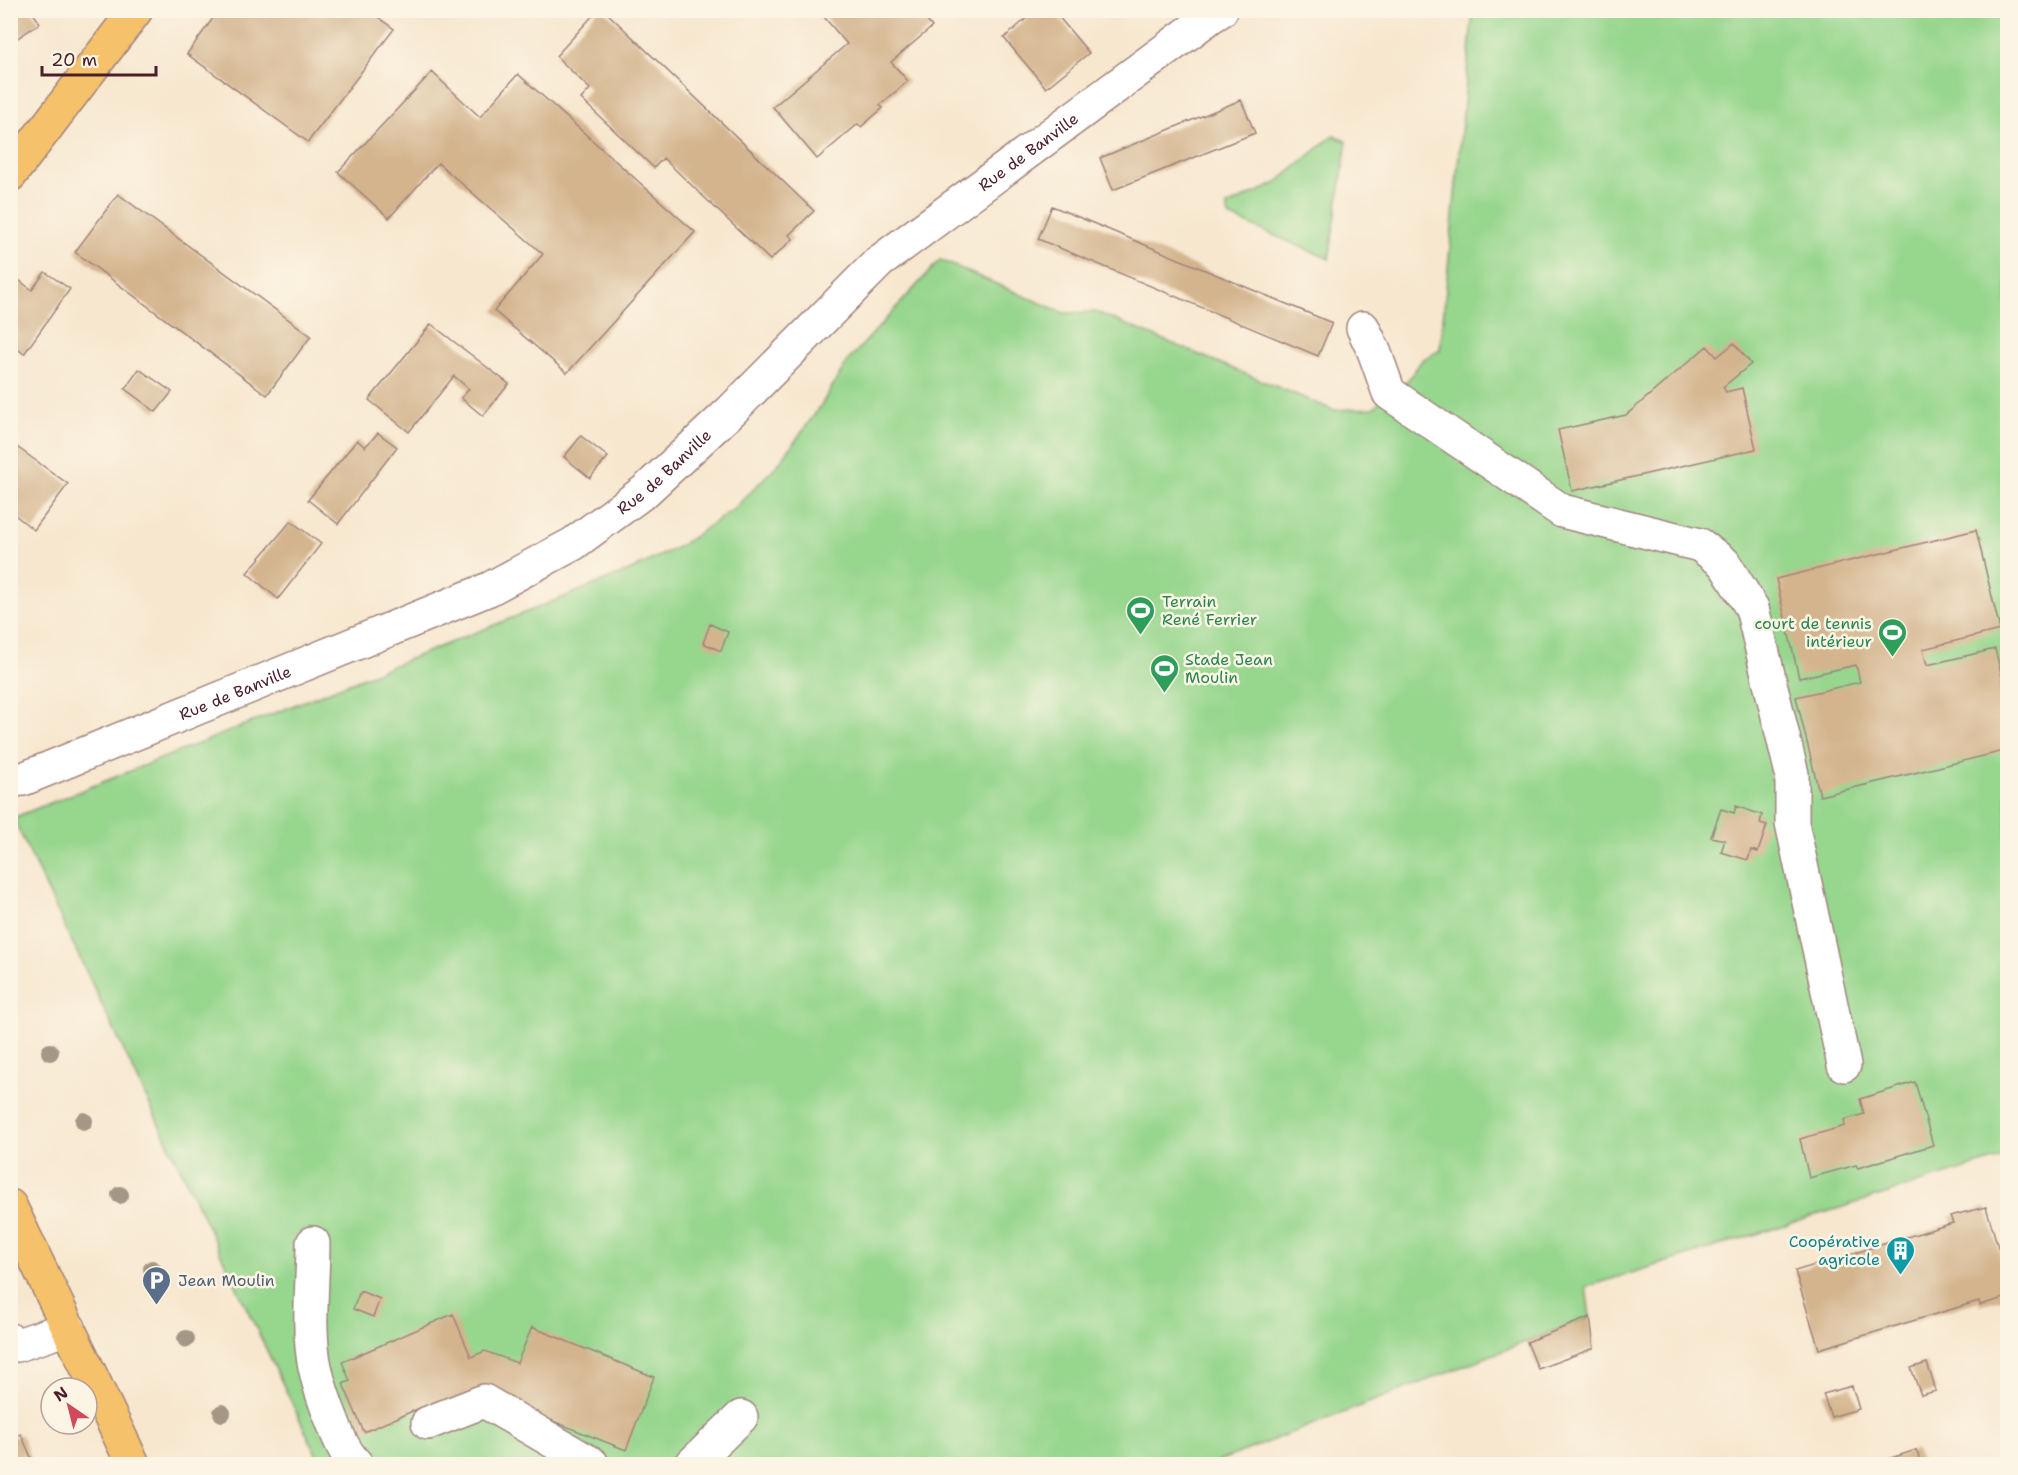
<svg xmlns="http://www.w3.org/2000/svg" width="2018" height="1475" font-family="'Shantell Sans',sans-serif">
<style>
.green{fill:#96d68d;stroke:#707a5c;stroke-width:1.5}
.building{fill:#d3b48d}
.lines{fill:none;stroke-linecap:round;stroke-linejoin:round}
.minor-casing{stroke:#a0837d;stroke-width:36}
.major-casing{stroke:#a0837d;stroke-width:36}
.minor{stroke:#fff;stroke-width:33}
.major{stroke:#f5c16b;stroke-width:33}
.tree{fill:#a49785}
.labels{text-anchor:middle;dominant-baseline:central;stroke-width:5;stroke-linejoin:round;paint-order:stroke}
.street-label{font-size:16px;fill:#4a1f2b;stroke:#fcf5e5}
.leisure-label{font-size:16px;fill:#27864d;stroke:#fcf5e5;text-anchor:start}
.culture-label{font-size:16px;fill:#0d838f;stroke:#fcf5e5;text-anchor:end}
.service-label{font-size:16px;fill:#4e5e75;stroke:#fcf5e5;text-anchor:start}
</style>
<rect width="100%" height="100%" fill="#fcf5e5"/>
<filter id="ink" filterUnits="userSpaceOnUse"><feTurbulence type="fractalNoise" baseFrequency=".0167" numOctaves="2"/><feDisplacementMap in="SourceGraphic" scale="12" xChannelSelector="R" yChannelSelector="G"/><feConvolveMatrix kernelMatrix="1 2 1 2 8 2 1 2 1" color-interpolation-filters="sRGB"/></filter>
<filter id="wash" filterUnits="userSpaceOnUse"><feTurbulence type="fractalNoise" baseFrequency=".008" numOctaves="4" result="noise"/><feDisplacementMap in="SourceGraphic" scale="24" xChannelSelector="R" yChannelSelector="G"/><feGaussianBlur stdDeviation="1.35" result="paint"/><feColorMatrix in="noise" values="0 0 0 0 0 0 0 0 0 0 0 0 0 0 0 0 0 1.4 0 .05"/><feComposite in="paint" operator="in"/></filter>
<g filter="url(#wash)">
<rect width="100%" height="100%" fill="#f7e7cf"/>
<!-- green -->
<path class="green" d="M1473,11H2007V1156L1586,1287L1590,1317L1211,1464H321L13,818L629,571L680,546L735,508L780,462L822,404L847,362L940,260L1064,313L1096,312L1333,410L1373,408L1389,393L1408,380L1422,360L1440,350Z
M1334,135L1347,142L1329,259L1229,216L1227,206L1275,184Z"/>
<g id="blocks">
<!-- building -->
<path class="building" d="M10,10H31L40,23L10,43Z
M219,10H368L394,29L308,142L187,54Z
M598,10H604L814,211L789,235L793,239L770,260L663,158L654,168L581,99L590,89L556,56Z
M818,10H918L932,27L891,62L908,81L880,105L883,108L861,127L858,124L817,159L773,107L847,44Z
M1036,10H1053L1089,53L1046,88L1004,38Z
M432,72L480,117L518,74L695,232L567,373L494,311L543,254L438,163L389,218L338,172Z
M1241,100L1255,133L1113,190L1100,158Z
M118,194L311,336L267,395L75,252Z
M1052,206L1332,323L1318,356L1038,239Z
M45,272L70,289L24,354L10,343V286L16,278L32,290Z
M431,324L509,384L483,416L461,398L469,389L454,376L409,432L369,400Z
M1734,343L1751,364L1723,387L1726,392L1742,388L1756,449L1572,491L1558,430L1626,415L1707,346L1717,357Z
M139,369L172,392L156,412L125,389Z
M378,433L397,447L338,524L308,500L357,440L365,447Z
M581,436L608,457L590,478L564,457Z
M10,442L68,484L34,530L10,511Z
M291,521L321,544L278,599L247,573Z
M1976,530L2000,630L1923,649L1927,665L1995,649L2008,700V750L1820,796L1796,697L1860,682L1856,665L1799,678L1776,579Z
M710,624L728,632L721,651L703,643Z
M1736,806L1762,815L1760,823L1767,825L1758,852L1751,850L1748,860L1721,852L1725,840L1711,837L1721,809L1734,813Z
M1915,1082L1933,1145L1858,1168L1856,1165L1809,1178L1800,1139L1845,1126L1844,1120L1864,1114L1860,1099Z
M1986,1207L2008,1280V1297L1980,1305L1979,1301L1819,1349L1795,1271L1953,1223L1950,1216Z
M360,1291L380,1299L373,1317L353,1309Z
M453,1314L471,1357L485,1351L517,1363L532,1327L654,1377L626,1450L482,1393L427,1417L422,1407L364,1432L343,1384L350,1381L342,1362Z
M1590,1317L1594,1348L1538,1369L1527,1342Z
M1927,1363L1936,1391L1921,1395L1911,1368Z
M1852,1386L1859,1409L1831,1417L1823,1394Z
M21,1434L33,1462V1464H10V1438Z
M1916,1450L1922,1464H1873Z"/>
</g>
</g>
<g filter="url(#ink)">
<use href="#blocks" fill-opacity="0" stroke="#a0837d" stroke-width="1.5"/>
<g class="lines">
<defs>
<g id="minor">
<path d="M1363,328L1374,351L1389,393L1562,511L1700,545L1724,563L1752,608L1792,774V823L1844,1065"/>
<path id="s1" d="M10,780L23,779L489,589L573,544L645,491L731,411L879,262L1210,17L1221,10"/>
<path d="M313,1243C313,1282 307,1329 315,1367C319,1386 325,1403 332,1420C338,1436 344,1452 356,1464"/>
<path d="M10,1340L17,1345L69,1328"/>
<path d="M428,1423L484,1401L592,1464"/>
<path d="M692,1464L741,1417"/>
</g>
<path id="major" d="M10,175L136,10
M10,1206L133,1464"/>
</defs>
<!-- minor casing -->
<use href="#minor" class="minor-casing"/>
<!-- major casing -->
<use href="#major" class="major-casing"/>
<!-- minor -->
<use href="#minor" class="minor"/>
<!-- major -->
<use href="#major" class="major"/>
</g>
<!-- trees -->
<g class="tree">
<circle cx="50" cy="1052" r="9"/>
<circle cx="84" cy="1121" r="9"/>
<circle cx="120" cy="1195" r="9"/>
<circle cx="152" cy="1269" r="9"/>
<circle cx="186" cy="1339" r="9"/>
<circle cx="222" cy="1413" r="9"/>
</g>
</g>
<!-- icons -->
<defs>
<symbol id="stadium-pin" viewBox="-11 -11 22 30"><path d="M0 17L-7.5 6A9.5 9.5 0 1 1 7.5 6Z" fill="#2e9e5b" stroke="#fcf5e5"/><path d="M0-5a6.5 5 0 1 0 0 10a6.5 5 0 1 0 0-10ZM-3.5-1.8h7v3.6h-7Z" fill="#fff"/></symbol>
<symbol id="building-pin" viewBox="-11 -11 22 30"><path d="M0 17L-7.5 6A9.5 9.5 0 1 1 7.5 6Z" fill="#0f9aa8" stroke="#fcf5e5"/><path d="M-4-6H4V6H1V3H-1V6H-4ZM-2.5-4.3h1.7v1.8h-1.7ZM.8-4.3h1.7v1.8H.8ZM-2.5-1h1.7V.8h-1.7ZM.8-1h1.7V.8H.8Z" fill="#fff"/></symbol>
<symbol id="parking-pin" viewBox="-11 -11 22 30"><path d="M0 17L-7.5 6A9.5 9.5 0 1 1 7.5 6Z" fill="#5c6f8a" stroke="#fcf5e5"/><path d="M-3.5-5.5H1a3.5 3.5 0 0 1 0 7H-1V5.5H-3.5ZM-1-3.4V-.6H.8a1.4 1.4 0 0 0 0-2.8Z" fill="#fff"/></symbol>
</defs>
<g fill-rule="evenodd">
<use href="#stadium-pin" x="1124" y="594" width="33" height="45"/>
<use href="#stadium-pin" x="1876" y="616" width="33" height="45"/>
<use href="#stadium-pin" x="1148" y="652" width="33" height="45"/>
<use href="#building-pin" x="1884" y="1234" width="33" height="45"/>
<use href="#parking-pin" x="140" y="1264" width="33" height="45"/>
</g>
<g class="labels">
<!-- street labels -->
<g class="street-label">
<text stroke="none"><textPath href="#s1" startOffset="1214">Rue de Banville</textPath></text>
<text stroke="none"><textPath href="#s1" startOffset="728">Rue de Banville</textPath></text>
<text stroke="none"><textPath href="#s1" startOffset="242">Rue de Banville</textPath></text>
</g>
<!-- leisure labels -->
<g class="leisure-label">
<text x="1162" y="601">Terrain<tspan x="1162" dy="18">René Ferrier</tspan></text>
<text x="1872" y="623" text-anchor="end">court de tennis<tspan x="1872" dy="18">intérieur</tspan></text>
<text x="1185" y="659">Stade Jean<tspan x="1185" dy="18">Moulin</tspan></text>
</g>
<!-- culture labels -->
<g class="culture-label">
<text x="1880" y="1241">Coopérative<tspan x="1880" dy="18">agricole</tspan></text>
</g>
<!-- service labels -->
<g class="service-label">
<text x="178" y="1280">Jean Moulin</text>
</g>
</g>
<!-- margin -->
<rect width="2018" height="1475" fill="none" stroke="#fcf5e5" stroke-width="36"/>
<!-- north arrow -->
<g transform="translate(69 1406) rotate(325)"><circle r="28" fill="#fcf5e5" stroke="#b59f9b" stroke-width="1.5"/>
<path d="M0-4.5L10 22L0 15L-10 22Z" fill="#d1495b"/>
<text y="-9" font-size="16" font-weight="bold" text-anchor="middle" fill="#4a1f2b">N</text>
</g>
<!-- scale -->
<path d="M42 66v9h114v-9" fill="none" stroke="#4a1f2b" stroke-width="3"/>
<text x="51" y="66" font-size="18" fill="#4a1f2b" stroke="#fcf5e5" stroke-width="4.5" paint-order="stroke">20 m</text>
</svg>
